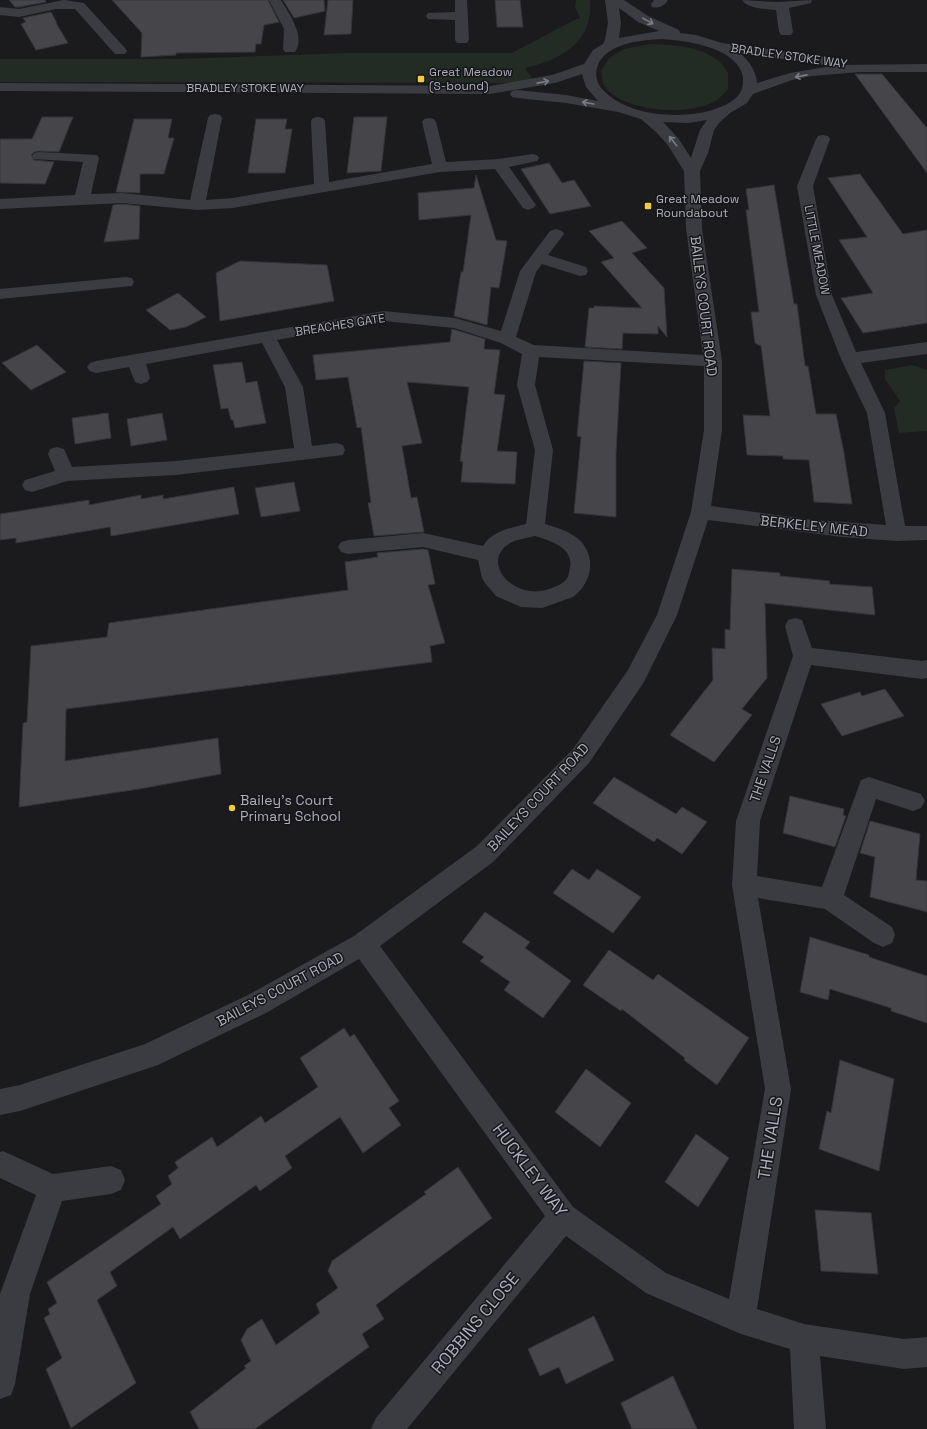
<svg xmlns="http://www.w3.org/2000/svg" width="927" height="1429" font-family="'Space Grotesk',sans-serif">
<style>
.green{fill:#222b24}
.building{fill:#45454a;stroke:#353439}
.lines{fill:none;stroke-linecap:round;stroke-linejoin:round}
.minor{fill:#3b3c42;fill-rule:evenodd}
.oneway{stroke:#7a7c85}
.poi-dot{fill:#eecb41;stroke:#161518;stroke-width:1.5}
.labels{text-anchor:middle;dominant-baseline:central;stroke-width:3;stroke-linejoin:round;paint-order:stroke}
.far-street-label{font-size:12px;fill:#adb0bc;stroke:#161518}
.far-poi-label{font-size:12px;fill:#adb0bc;stroke:#161518;text-anchor:start}
.street-label{font-size:14px;fill:#adb0bc;stroke:#161518}
.poi-label{font-size:14px;fill:#adb0bc;stroke:#161518;text-anchor:start}
.near-street-label{font-size:17px;fill:#adb0bc;stroke:#161518}
</style>
<rect width="100%" height="100%" fill="#1b1a1d"/>
<!-- green -->
<path class="green" d="M576,0H590C594,42 561,60 525,68L533,80L516,83L0,82V59H177L348,53H512L572,21L580,18L575,7Z
M649,44C672,45 696,45 716,59C721,62 725,68 728,73V89C725,92 721,97 717,100C693,117 617,113 603,83C602,80 602,75 601,71L609,58L624,49Z
M912,365L927,370V431L899,433L894,408L900,401L885,379V370Z"/>
<!-- building -->
<path class="building" d="M9,0H45L46,2L19,7H15Z
M112,0H268L279,22L264,25L261,44H256L255,52L176,53V55L141,57L142,33Z
M283,0H324L325,11L294,18Z
M328,0H353L351,34L324,35Z
M495,0H520L523,27H497Z
M51,12L57,23H56L68,43L36,50L21,24L26,22L23,18Z
M855,74H882L927,128V173Z
M42,117H73L59,152L39,151L34,152L31,155L34,160L54,162L45,184L0,183V139H32Z
M354,117H387L381,171L347,173Z
M134,119H172L168,138H174L164,174H140V193L116,192Z
M256,119H287L285,129H292L285,173H248Z
M549,163L562,183L574,180L591,206L550,214L521,169Z
M860,174L903,234L927,230V323L863,333L841,298L873,293L839,240L867,237L828,178Z
M476,175L496,240L507,241L499,288L491,287L487,325L454,316L461,272H463L471,215L419,220L418,193L474,188Z
M774,185L794,304H797L805,366H808L816,414H836L844,453L852,504L814,502L809,460L783,459V456L747,455L743,415L770,416L761,346L755,343L751,312H759L746,210H749L746,189Z
M122,204L140,206L139,239L104,242L113,205Z
M622,221L647,248L632,253L664,288L667,337L658,326V334L623,333L622,349L585,347L589,308H594V306L642,308L601,262L614,258L589,231Z
M240,261L327,265L334,301L220,321L216,273Z
M178,293L206,317L186,327L170,330L146,310Z
M452,329L485,339L484,349L500,350L494,394L505,395L497,451L517,452L515,484L461,482L463,462L460,461L469,387L407,382L422,443L402,446L411,498L417,497L424,532L374,536L368,503H371L361,427L357,428L348,377L316,380L313,355L450,342Z
M37,345L66,372L31,390L2,363Z
M584,361L621,363L616,453V517L574,513L581,437L577,436Z
M242,362L246,383L257,381L266,423L235,428L233,420H231L228,408L221,409L213,365Z
M108,413L111,438L75,444L72,418Z
M162,413L167,440L131,446L127,419Z
M294,482L300,511L261,517L255,488Z
M234,487L239,514L111,536L110,527L16,543V538L0,540V514L89,500V505L141,495V499L163,495V499Z
M423,549L428,550L435,584L428,585L445,643L430,646L432,662L66,709L65,761L218,738L221,774L139,789L19,807L23,723L27,722L31,646L107,637L109,623L348,590L345,562L378,557L377,553Z
M732,569L780,573V576L830,581L829,584L872,587L875,615L765,603L767,678L742,709L752,715L714,762L670,735L713,680L712,648L725,649V629L730,630Z
M885,689L904,716L842,736L821,704L860,692L862,696Z
M614,777L676,814L682,807L707,822L682,854L657,838L654,842L593,803Z
M790,796L844,809L843,815L846,816L835,847L783,833Z
M870,821L920,834L916,880L927,881V912L870,897L875,857L860,853Z
M572,869L589,880L597,869L641,897L613,933L553,893Z
M485,912L530,942L525,948L571,981L543,1018L504,990L510,982L480,961L484,957L462,942Z
M810,937L869,955V957L927,976V1023L891,1011V1008L830,989L828,1000L800,992Z
M609,950L653,980L658,974L749,1038L717,1085L684,1060L685,1058L622,1009L621,1011L583,985Z
M344,1028L350,1037L354,1034L399,1101L389,1108L401,1125L363,1153L340,1117L285,1156L292,1168L260,1191L256,1185L180,1239L173,1227L110,1272L117,1286L97,1300L136,1383L71,1428L46,1369L62,1358L44,1318L50,1314L48,1309L57,1303L47,1282L161,1204L156,1196L172,1184L168,1176L178,1168L175,1162L212,1137L217,1147L261,1116L265,1123L318,1087L300,1058Z
M840,1060L894,1079L879,1171L819,1149L827,1111L831,1113Z
M586,1069L631,1103L600,1147L555,1112Z
M696,1134L729,1158L698,1207L665,1182Z
M458,1167L492,1218L376,1305L384,1319L362,1334L369,1347L255,1429H199L190,1412L246,1368L244,1366L251,1361L241,1340L247,1329L262,1319L276,1345L320,1313L316,1304L338,1288L328,1271L332,1261L426,1194L424,1192Z
M815,1210L871,1213L878,1274L821,1271Z
M594,1316L614,1360L566,1384L559,1367L540,1376L528,1349Z
M673,1376L697,1429H632L621,1403Z"/>
<g class="lines">
<!-- minor -->
<path class="minor" d="M64,0L84,3L125,48L127,51L125,54H115L75,9H56L19,17L0,15V7L19,9Z
M269,0H281C289,14 306,36 295,52H285L283,49L284,29Z
M455,0H467L469,40L467,43H457L455,40V20L428,19L426,16L428,13L455,12Z
M605,0H624L648,16L679,30L680,33L696,35L722,43L834,58L839,59L841,62L838,65L927,64V72H859L812,76L792,80L753,94L747,103L730,113L720,122L714,130L708,153L700,171L702,228L722,361V430L711,506L813,520L886,525L867,413L841,359L816,295L797,186L816,139L818,136L823,135L828,136L830,139L813,186L832,295L856,352L927,342V354L861,363L885,413L905,526H927V540L897,541L842,537L708,520L677,615L644,682L589,763L493,862L380,946L573,1207L666,1273L729,1299L765,1089L732,885L736,821L793,656L785,626L788,620L795,618L802,620L812,648L922,661L927,660V678L922,679L811,665L760,821L757,876L822,887L861,780L869,777L921,794L925,801L921,808L913,811L876,799L844,895L892,927L895,935L892,943L883,947L874,943L825,909L758,898L791,1089L757,1309L804,1324L904,1339L927,1337V1367L904,1369L820,1356L826,1429H794L790,1349L741,1334L646,1293L566,1236L407,1429H371L376,1418L545,1216L359,959L266,1013L158,1065L20,1111L0,1115V1089L20,1085L145,1044L248,995L354,936L477,846L573,749L628,670L657,615L691,512L704,430V366L539,357L535,385L553,450L545,524C556,527 568,531 577,538C597,554 593,582 573,597L542,608L521,607L514,604L496,596L485,583L482,578L478,560L423,547L348,554L341,552L338,547L341,542L348,540L423,533L483,546C492,531 510,528 526,524L535,450L517,385L522,354L501,343L454,328L384,321L277,340L303,387L312,446L336,443L343,445L345,450L343,455L176,475L67,481L32,492L25,490L22,485L25,480L55,471L48,454L50,449L57,447L64,449L72,467L176,461L294,448L285,387L262,343L146,364L150,378L147,382L141,384L135,382L129,367L96,373L90,371L87,367L90,363L96,361L384,311L455,318L501,331L520,271L550,231L556,229L562,231L564,234L548,255L586,267L588,271L586,275L580,276L542,264L536,272L516,337L534,345L703,355L686,228L684,171L667,144L656,132L641,119L618,112L566,103L517,98L512,97L510,94L512,91L517,90L566,95L598,101L586,87L582,74L555,83L490,94L0,91V83L490,86L552,75L584,64L593,50L603,44L605,40L608,23ZM619,8L638,22L659,31L619,38L621,23ZM662,39C686,41 732,46 742,73C744,80 743,88 740,93C734,103 719,108 709,111C676,119 628,116 603,90C597,84 595,75 597,68C604,43 641,40 662,39ZM740,53L832,66L790,73L757,83C756,70 749,61 740,53ZM707,120L700,130L691,158L678,138L663,122L688,123ZM535,536C549,540 574,548 570,567C569,572 569,577 565,581C560,585 555,587 549,589C513,602 476,559 514,541C520,539 528,538 535,536Z
M654,0H668C664,6 659,9 652,7L651,4Z
M742,0L777,2L812,0L811,3L789,8L793,32L791,35H781L779,32L776,10C766,9 748,9 742,0Z
M215,114L220,115L222,118L206,200L233,198L314,184L311,121L313,118L318,117L323,118L325,121L329,182L432,164L422,122L424,119L429,118L434,119L436,122L446,162L499,159L532,154L537,155L539,158L537,161L509,167L536,205L533,208L528,210L523,208L495,169L440,172L233,208L197,210L122,203L0,209V199L75,195L83,162L34,159L32,156L34,153L39,152L97,155L99,158L91,194L122,193L190,200L208,118L210,115Z
M126,277L132,278L134,282L132,286L0,299V289Z
M3,1151L53,1174L111,1166L121,1170L125,1180L121,1190L111,1194L62,1201L30,1294L15,1384L11,1395L0,1399V1294L36,1195L0,1178V1152Z"/>
</g>
<!-- one-way arrows -->
<defs><path id="oneway-shaft" d="M-6 0H5M1.5-3L5.5 0L1.5 3" fill="none" stroke-width="1.6" stroke-linecap="round" stroke-linejoin="round"/></defs>
<g class="oneway">
<use href="#oneway-shaft" transform="translate(648 21) rotate(29)"/>
<use href="#oneway-shaft" transform="translate(801 76) rotate(169)"/>
<use href="#oneway-shaft" transform="translate(543 82) rotate(-11)"/>
<use href="#oneway-shaft" transform="translate(588 103) rotate(-170)"/>
<use href="#oneway-shaft" transform="translate(673 141) rotate(-128)"/>
</g>
<!-- markers -->
<g class="poi-dot">
<rect x="417" y="75" width="8" height="8" rx="2"/>
<rect x="644" y="202" width="8" height="8" rx="2"/>
<circle cx="232" cy="808" r="4"/>
</g>
<g class="labels">
<!-- far-street labels -->
<g class="far-street-label">
<text transform="translate(789 56) rotate(8)">BRADLEY STOKE WAY</text>
<text x="245" y="88">BRADLEY STOKE WAY</text>
<text transform="translate(817 250) rotate(79)">LITTLE MEADOW</text>
<text transform="translate(340 325) rotate(-9)">BREACHES GATE</text>
</g>
<!-- far-poi labels -->
<g class="far-poi-label">
<text x="429" y="72">Great Meadow<tspan x="429" dy="14">(S-bound)</tspan></text>
<text x="656" y="199">Great Meadow<tspan x="656" dy="14">Roundabout</tspan></text>
</g>
<!-- street labels -->
<g class="street-label">
<text transform="translate(704 306) rotate(83)">BAILEYS COURT ROAD</text>
<text transform="translate(814 526) rotate(6)">BERKELEY MEAD</text>
<text transform="translate(765 769) rotate(-71)">THE VALLS</text>
<text transform="translate(538 797) rotate(-47)">BAILEYS COURT ROAD</text>
<text transform="translate(280 989) rotate(-28)">BAILEYS COURT ROAD</text>
</g>
<!-- poi labels -->
<g class="poi-label">
<text x="240" y="800">Bailey's Court<tspan x="240" dy="16">Primary School</tspan></text>
</g>
<!-- near-street labels -->
<g class="near-street-label">
<text transform="translate(770 1138) rotate(-81)">THE VALLS</text>
<text transform="translate(530 1170) rotate(53)">HUCKLEY WAY</text>
<text transform="translate(475 1323) rotate(-50)">ROBBINS CLOSE</text>
</g>
</g>
</svg>
